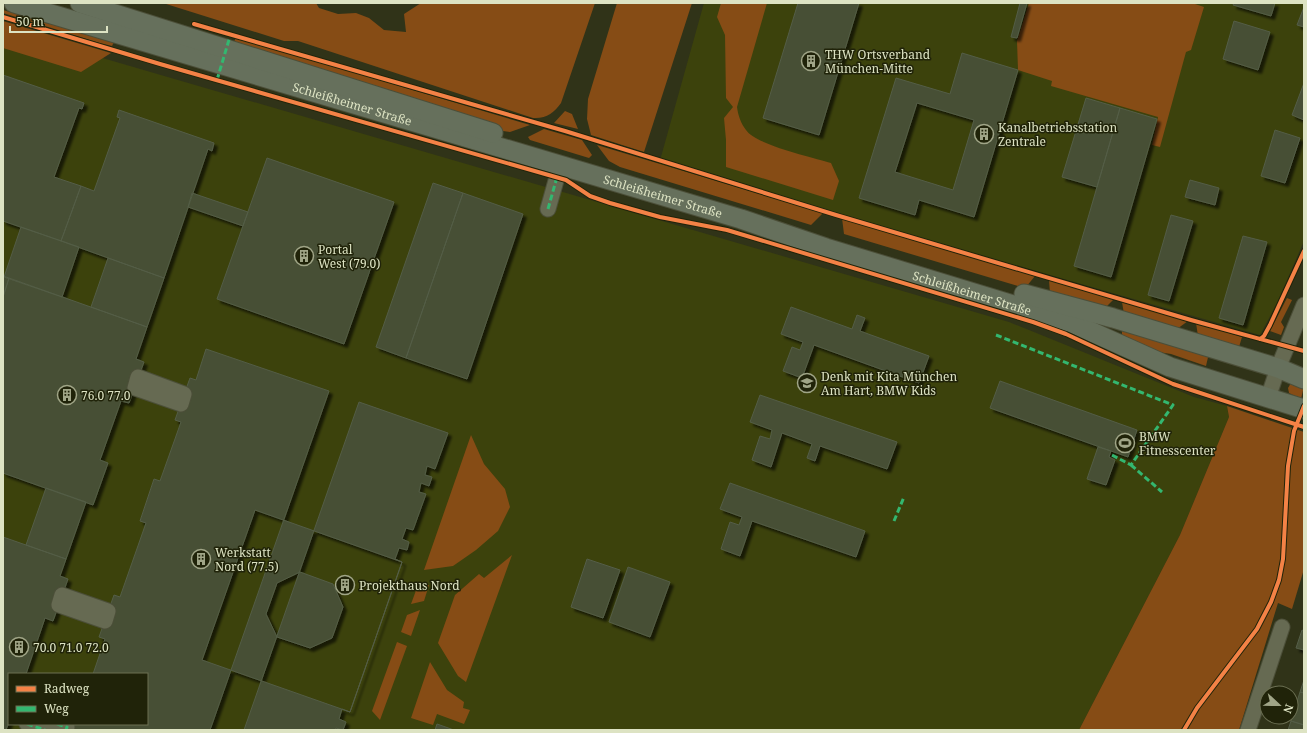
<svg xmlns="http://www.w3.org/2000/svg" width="1307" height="733" font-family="'Noto Serif',serif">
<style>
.built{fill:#3c420c;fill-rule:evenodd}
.green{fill:#864c15}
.building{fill:#464f35;stroke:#545d46;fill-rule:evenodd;filter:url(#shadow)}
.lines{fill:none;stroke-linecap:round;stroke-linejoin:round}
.minor-casing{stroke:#4c4f39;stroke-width:17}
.major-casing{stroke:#4c4f39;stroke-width:21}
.minor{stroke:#666a52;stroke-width:15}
.major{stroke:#66705c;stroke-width:19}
.quiet{stroke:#33b770;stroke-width:3;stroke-dasharray:6 3;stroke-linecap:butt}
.cycleway-casing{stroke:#202309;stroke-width:6}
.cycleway{stroke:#f48246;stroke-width:4}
.labels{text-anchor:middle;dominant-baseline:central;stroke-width:3;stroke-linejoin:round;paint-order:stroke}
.poi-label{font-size:12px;fill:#dde3c3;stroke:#202309;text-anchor:start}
.street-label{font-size:12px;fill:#dde3c3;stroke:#202309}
</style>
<defs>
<filter id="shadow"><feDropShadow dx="3.5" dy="3.5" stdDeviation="1" flood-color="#0009"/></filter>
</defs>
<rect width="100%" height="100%" fill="#303318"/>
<!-- built -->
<path class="built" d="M704,3H1304V241L1277,303L1260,335L659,164Z
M3,29L1009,322L1194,397L1227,406L1229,417L1180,535L1079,730H3ZM9,674H147V724H9Z"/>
<!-- green -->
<path class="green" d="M163,3H316L319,8L338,14L356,13L369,18L384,30L406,32L404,14L421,3H595L561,103C554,113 546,119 533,118L298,41H284Z
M617,3H692L644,152L591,135L587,119L588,99Z
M721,3H767L737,107C738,115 741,124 746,130C756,145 812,157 831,163L839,181L833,200L726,167V140L724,118L733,107L726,98L725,35L717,17Z
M1029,3H1192L1204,7L1191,50L1186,52L1160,147L1152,145L1158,117L1051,86L1052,81L1018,70L1017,41Z
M3,10L114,42L112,46L100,43L3,13Z
M3,21L111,53L81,72L3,48Z
M236,37L530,125L510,132L496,130L402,94L234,42Z
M565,111L572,114L578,129L554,123Z
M544,129L582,140L592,155L589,158L530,140L528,137Z
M597,145L823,213L811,225L620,167L609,161Z
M842,218L1031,275L1035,276L1026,287H1021L844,234Z
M1049,280L1114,299L1105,308L1050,294Z
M1287,298L1292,300L1281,322L1284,327L1281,335L1270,331Z
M1122,302L1188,321L1177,329L1124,314Z
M1196,323L1242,337L1239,347L1198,336Z
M1124,330L1209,353L1206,366L1171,354L1152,351L1122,336V331Z
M1291,383L1304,386L1301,399L1289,393L1288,388Z
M1227,406L1304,432V569L1292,609L1278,603L1239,730H1079L1180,535L1229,417Z
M471,435L484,464L505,489L510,507L498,531L476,550L453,566L424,570Z
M512,555L466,682L458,676L438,643L455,595L479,574L484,578Z
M418,585H429L424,601L411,604Z
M420,610L411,636L401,632L407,615Z
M397,642L407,646L380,720L372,711Z
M430,662L447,690L464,702L463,708L470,710L464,724L437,714L433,725L411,718Z"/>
<!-- building -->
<path class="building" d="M798,3H859L819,135L763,118Z
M1020,3H1027L1017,38L1011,37Z
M1234,3H1275L1271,16L1233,5Z
M1304,7V27L1297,25Z
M1234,21L1270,32L1258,70L1223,59Z
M962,53L1018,70L974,217L919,200L915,215L859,198L896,78L950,94ZM917,103L974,120L953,190L895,172Z
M3,75L84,103L82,109L79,108L54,177L81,186L61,241L3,221Z
M1304,83V120L1292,115Z
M1086,98L1120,108L1097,187L1062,177Z
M1120,108L1157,119L1111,277L1074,266Z
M119,110L214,143L212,151L208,149L164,278L61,241L81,186L94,191L120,118L117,117Z
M1275,130L1300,138L1285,183L1261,176Z
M267,158L394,202L344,344L217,299Z
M1190,180L1219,188L1215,205L1185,197Z
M433,183L463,193L406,358L376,347Z
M192,193L248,212L243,226L188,207Z
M463,193L523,214L467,379L406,358Z
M1171,215L1193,221L1169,301L1148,295Z
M21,227L79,247L62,297L4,277Z
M1243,236L1267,242L1243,325L1219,318Z
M108,258L164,278L147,327L91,307Z
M3,276L9,278L3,297Z
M9,278L147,327L136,359L144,362L129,403L121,401L100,460L108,463L93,505L3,473V297Z
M791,307L852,329L857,315L865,318L860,331L929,356L919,383L814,345L802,378L783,371L792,347L800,350L803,342L781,334Z
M206,349L329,391L210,730H66L69,724H147V674H93L105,639L99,637L114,595L120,597L146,523L140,521L154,479L160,481L181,422L175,420L190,378L196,380Z
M1000,381L1137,430L1128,457L990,408Z
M760,395L897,442L887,469L820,446L815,461L807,458L812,444L782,433L771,467L752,460L760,436L770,439L772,430L750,422Z
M359,402L448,433L435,469L427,466L425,475L432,477L429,486L421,483L419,492L426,494L413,530L406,528L402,539L409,542L407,550L399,548L395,559L402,562L350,712L342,709L339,719L346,722L343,730L336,728L335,730H244Z
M1098,447L1111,451L1109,457L1115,460L1106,485L1087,479Z
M730,483L865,531L856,557L752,521L740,556L721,549L730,522L739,525L742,517L720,509Z
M46,488L86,502L66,559L26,545Z
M255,510L402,562L350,712L202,660Z
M3,537L66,559L60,576L68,579L53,621L45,618L26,674H9V722L6,730H3Z
M587,559L620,570L603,618L571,607Z
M628,567L670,582L650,637L609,622Z
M300,572L333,584L343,607L332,638L310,648L277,637L266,614L277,583Z
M1302,630L1304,631V650L1296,648Z
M1304,680V693L1300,692Z
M1300,692L1304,693V725L1291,721Z
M1291,721L1304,725V730H1288Z
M437,724L454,730H435Z"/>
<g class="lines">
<defs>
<path id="minor" d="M548,209L557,177
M138,377L184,394L181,404L135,388Z
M1268,398L1278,368L1304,305
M62,595L108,611L105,621L59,605Z
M27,724L45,730
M57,724L67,727L66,730
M1248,730L1282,627"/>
<g id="major">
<path id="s1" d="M14,3L741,219L826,248L1072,323L1170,367L1304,409"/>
<path d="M80,3L493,133"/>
<path d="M1024,294L1113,318L1278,368L1304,379"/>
</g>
</defs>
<!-- minor casing -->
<use href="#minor" class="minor-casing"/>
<!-- major casing -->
<use href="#major" class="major-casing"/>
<!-- minor -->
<use href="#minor" class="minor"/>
<!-- major -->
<use href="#major" class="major"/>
<!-- quiet -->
<path class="quiet" d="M217,80L231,33
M548,209L557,177
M996,335L1173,405L1131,465L1110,454
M1131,465L1162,492
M894,521L904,497
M27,724L45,730
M57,724L67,727L66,730"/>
<defs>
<path id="cycleway" d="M3,17L160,64L566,180L590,196L610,203L660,217L727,230L1033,322L1066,334L1173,384L1304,427
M194,24L565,131L836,215L1191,320L1304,351
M1260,339L1264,336L1270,325L1304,251
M1184,730L1197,708L1257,629L1271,602L1279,580L1283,559L1288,466L1294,431L1304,406"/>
</defs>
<!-- cycleway casing -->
<use href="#cycleway" class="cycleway-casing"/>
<!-- cycleway -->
<use href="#cycleway" class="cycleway"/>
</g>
<!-- icons -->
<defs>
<symbol id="building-ring" viewBox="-11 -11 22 22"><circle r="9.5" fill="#202309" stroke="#a0a587" stroke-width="1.5"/><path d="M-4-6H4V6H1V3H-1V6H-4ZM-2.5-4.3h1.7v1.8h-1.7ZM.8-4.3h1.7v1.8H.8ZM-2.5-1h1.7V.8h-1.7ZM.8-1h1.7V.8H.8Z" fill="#a0a587"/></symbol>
<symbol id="school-ring" viewBox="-11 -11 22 22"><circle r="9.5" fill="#202309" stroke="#a0a587" stroke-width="1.5"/><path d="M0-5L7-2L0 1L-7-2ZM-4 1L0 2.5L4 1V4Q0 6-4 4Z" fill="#a0a587"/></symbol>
<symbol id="stadium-ring" viewBox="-11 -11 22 22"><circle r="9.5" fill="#202309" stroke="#a0a587" stroke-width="1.5"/><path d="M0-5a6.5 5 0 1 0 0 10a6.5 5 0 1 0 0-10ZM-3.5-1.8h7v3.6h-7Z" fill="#a0a587"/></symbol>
</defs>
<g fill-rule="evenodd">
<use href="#building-ring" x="800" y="50" width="22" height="22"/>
<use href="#building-ring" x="973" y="123" width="22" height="22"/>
<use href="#building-ring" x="293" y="245" width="22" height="22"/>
<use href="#school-ring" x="796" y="372" width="22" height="22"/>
<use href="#building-ring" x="56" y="384" width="22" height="22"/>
<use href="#stadium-ring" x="1114" y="432" width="22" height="22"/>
<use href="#building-ring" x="190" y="548" width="22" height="22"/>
<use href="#building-ring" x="334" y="574" width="22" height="22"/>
<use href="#building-ring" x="8" y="636" width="22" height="22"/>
</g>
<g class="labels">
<!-- poi labels -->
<g class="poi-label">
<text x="825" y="54">THW Ortsverband<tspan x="825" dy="14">München-Mitte</tspan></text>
<text x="998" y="127">Kanalbetriebsstation<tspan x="998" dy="14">Zentrale</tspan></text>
<text x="318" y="249">Portal<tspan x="318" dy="14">West (79.0)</tspan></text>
<text x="821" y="376">Denk mit Kita München<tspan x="821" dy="14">Am Hart, BMW Kids</tspan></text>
<text x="81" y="395">76.0 77.0</text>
<text x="1139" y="436">BMW<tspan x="1139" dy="14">Fitnesscenter</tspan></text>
<text x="215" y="552">Werkstatt<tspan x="215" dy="14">Nord (77.5)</tspan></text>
<text x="359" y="585">Projekthaus Nord</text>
<text x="33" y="647">70.0 71.0 72.0</text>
</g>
<!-- street labels -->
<g class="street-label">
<text stroke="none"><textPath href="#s1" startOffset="353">Schleißheimer Straße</textPath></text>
<text stroke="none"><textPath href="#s1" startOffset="677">Schleißheimer Straße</textPath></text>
<text stroke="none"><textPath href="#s1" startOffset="1001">Schleißheimer Straße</textPath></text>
</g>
</g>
<!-- border -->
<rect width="1307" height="733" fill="none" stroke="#dde3c3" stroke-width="8"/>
<!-- legend -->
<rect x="8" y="673" width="140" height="52" fill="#202309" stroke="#6c7053"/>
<rect x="16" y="686" width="20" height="6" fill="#f48246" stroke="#6c7053"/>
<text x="44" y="693" font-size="12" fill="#dde3c3">Radweg</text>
<rect x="16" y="706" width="20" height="6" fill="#33b770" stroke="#6c7053"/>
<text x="44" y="713" font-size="12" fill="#dde3c3">Weg</text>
<!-- north arrow -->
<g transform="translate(1279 705) rotate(112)"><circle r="19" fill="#202309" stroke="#6c7053"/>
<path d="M0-3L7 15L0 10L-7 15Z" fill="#a0a587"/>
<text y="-6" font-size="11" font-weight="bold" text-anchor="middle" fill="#dde3c3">N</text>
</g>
<!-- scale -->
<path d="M10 26v6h97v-6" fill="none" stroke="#dde3c3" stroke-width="2"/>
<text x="16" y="26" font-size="12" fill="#dde3c3" stroke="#202309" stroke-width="3" paint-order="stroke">50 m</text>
</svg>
